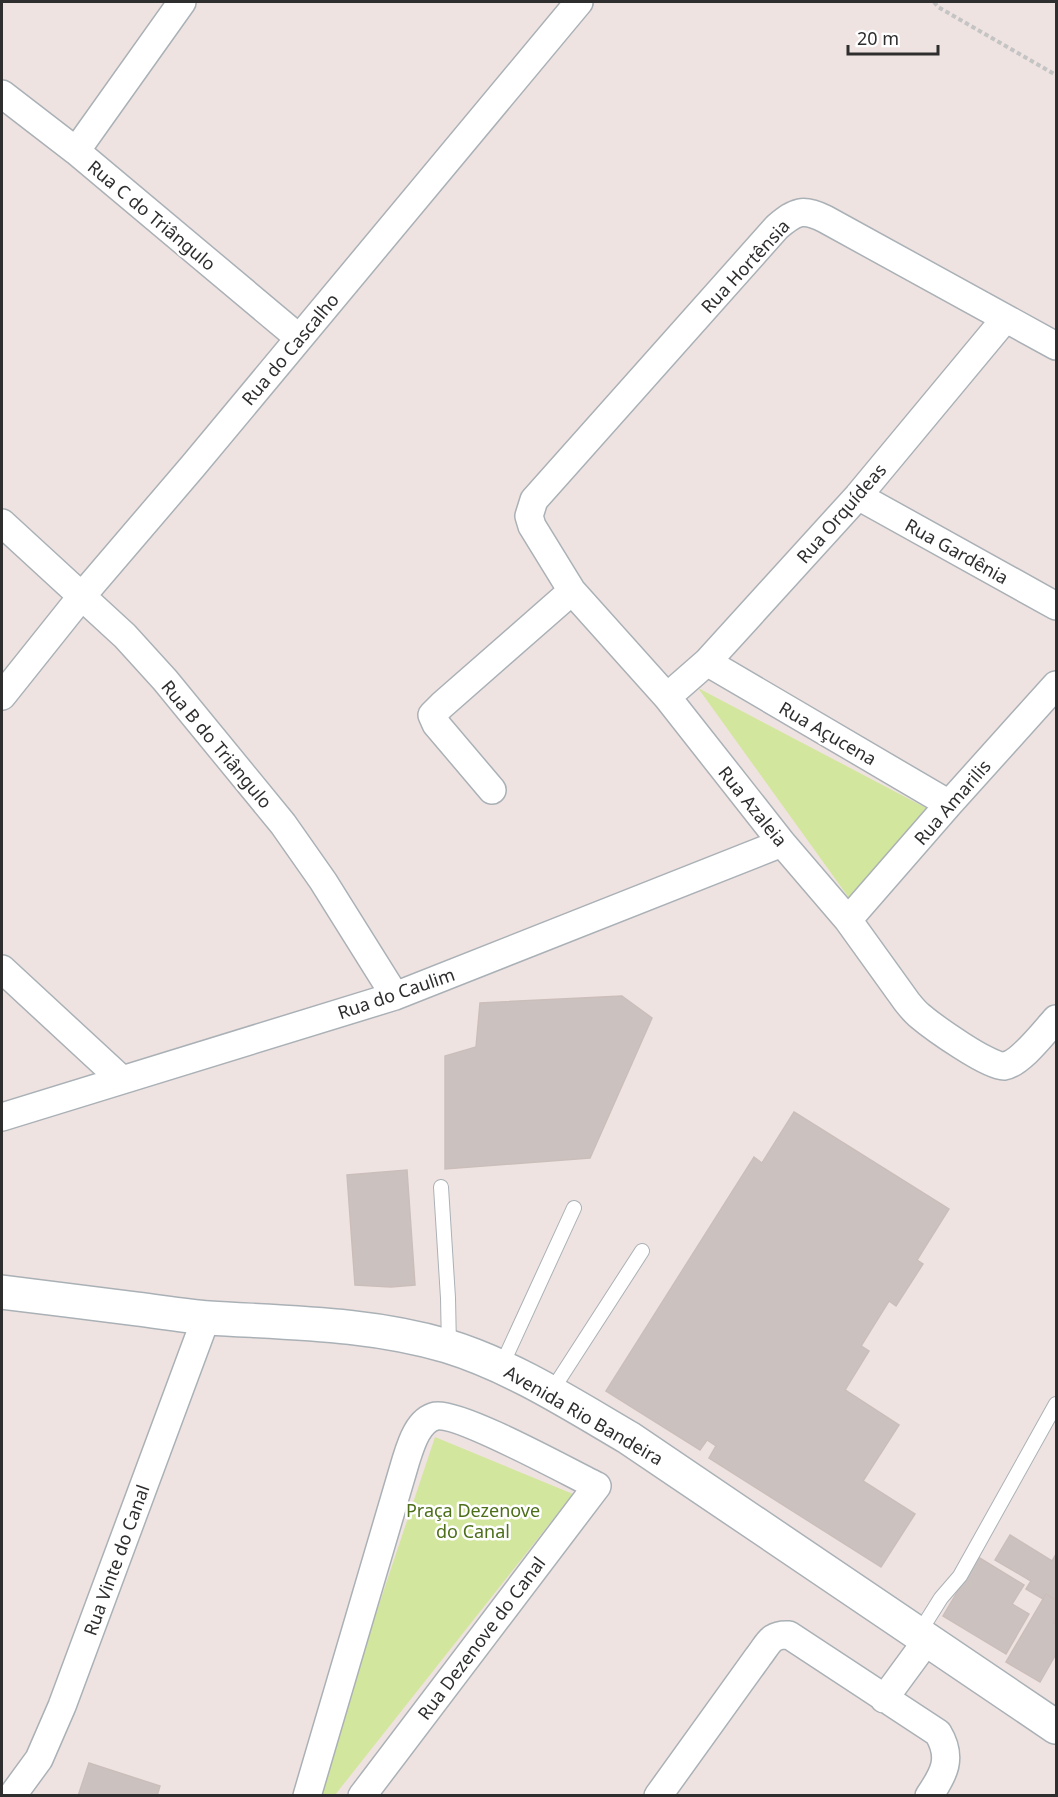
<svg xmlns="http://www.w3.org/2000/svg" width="1058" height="1797" font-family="'Noto Sans',sans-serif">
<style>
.green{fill:#d3e69d}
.building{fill:#cbc2bf;stroke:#cbbeba;stroke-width:1.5}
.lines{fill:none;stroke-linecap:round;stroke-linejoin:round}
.lane-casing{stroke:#aab1b6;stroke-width:16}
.street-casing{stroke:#aab1b6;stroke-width:30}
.secondary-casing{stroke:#aab1b6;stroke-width:36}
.path{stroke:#c4c4c4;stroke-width:4;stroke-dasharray:4.5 3;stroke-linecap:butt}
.lane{stroke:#fff;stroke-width:14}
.street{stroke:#fff;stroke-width:27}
.secondary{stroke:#fff;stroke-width:33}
.labels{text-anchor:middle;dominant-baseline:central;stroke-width:5;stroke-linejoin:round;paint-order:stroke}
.street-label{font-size:18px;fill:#2e2e2e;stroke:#fff}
.park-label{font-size:18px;fill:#4d6f1a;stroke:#fff}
</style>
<rect width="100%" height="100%" fill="#efe3e1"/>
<!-- green -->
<path class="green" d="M698,688L930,810L849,898Z
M435,1437L573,1494L335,1795L315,1796Z"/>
<!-- building -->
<path class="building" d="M622,996L652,1018L590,1158L445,1169V1056L476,1047L480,1003Z
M794,1112L949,1209L917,1260L923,1264L896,1306L889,1301L861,1346L869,1351L845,1390L899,1425L863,1481L915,1514L881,1567L709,1458L716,1446L707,1440L700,1450L606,1391L754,1157L762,1163Z
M407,1170L415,1285L391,1287L355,1285L347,1175Z
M1010,1535L1052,1561L1056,1554V1600L1046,1594L1043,1599L1026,1589L1031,1581L995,1560Z
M978,1557L1024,1585L1012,1604L1029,1614L1006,1654L943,1616Z
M1046,1594L1056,1600V1619L1054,1623L1056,1624V1654L1040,1682L1006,1662Z
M89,1763L160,1786L157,1796H78Z"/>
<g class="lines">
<defs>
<path id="lane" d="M441,1187L448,1298L449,1347
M501,1367L574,1208
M551,1392L642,1251
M919,1633L941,1598L960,1576L1056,1404"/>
<path id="street" d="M2,94L76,151L299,338
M76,151L182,2
M1056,346L825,219C803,208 796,211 777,227L534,500L529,516L532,526L572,591L667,697L782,843L848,920L907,1002C911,1007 915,1012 920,1016C933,1027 989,1067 1004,1066C1020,1064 1045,1031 1056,1019
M858,496L1056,606
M2,523L125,636L165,680L283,824L323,881L395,996
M707,662L949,804
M2,696L81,597L193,466L579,2
M667,697L707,662L858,496L1005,319
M492,790L436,724L432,715L442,705L572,591
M848,920L949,804L1056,685
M2,969L121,1079
M2,1117L395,996L782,843
M884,1699L928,1639
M12,1796L39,1759L62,1706L206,1318
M307,1796L406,1460C411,1444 418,1420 436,1416C460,1412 570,1473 597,1486L362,1796
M658,1796L758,1657C769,1643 770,1634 789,1635L938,1733C953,1758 944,1774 929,1796"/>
<path id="secondary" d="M2,1292C47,1298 92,1303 137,1309C161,1312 185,1316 209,1318C289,1323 369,1323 447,1346C512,1366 571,1404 629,1438L1056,1727"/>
</defs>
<!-- lane casing -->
<use href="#lane" class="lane-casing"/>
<!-- street casing -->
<use href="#street" class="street-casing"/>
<!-- secondary casing -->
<use href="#secondary" class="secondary-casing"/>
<!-- path -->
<path class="path" d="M934,2L938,7L1056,75"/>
<!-- lane -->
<use href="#lane" class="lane"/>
<!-- street -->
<use href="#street" class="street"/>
<!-- secondary -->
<use href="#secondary" class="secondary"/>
</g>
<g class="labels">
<!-- street labels -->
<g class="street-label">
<text transform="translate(152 215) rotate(40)">Rua C do Triângulo</text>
<text transform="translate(745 266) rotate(-47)">Rua Hortênsia</text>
<text transform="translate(290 349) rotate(-50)">Rua do Cascalho</text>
<text transform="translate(841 513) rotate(-49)">Rua Orquídeas</text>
<text transform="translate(957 551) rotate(29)">Rua Gardênia</text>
<text transform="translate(828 733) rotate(30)">Rua Açucena</text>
<text transform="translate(217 744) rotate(50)">Rua B do Triângulo</text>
<text transform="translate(952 802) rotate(-49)">Rua Amarilis</text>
<text transform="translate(753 806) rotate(51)">Rua Azaleia</text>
<text transform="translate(396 993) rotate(-19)">Rua do Caulim</text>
<text transform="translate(584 1415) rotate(30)">Avenida Rio Bandeira</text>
<text transform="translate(116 1560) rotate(-70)">Rua Vinte do Canal</text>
<text transform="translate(481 1638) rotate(-53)">Rua Dezenove do Canal</text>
</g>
<!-- park labels -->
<g class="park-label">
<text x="473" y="1510">Praça Dezenove<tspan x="473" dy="21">do Canal</tspan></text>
</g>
</g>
<!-- border -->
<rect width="1058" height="1797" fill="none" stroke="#2e2e2e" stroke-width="6"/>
<!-- scale -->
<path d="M848 45v9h90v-9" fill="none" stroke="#2e2e2e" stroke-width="3"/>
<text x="857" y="45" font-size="18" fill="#2e2e2e" stroke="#ffffff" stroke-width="4.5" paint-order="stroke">20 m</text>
</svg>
